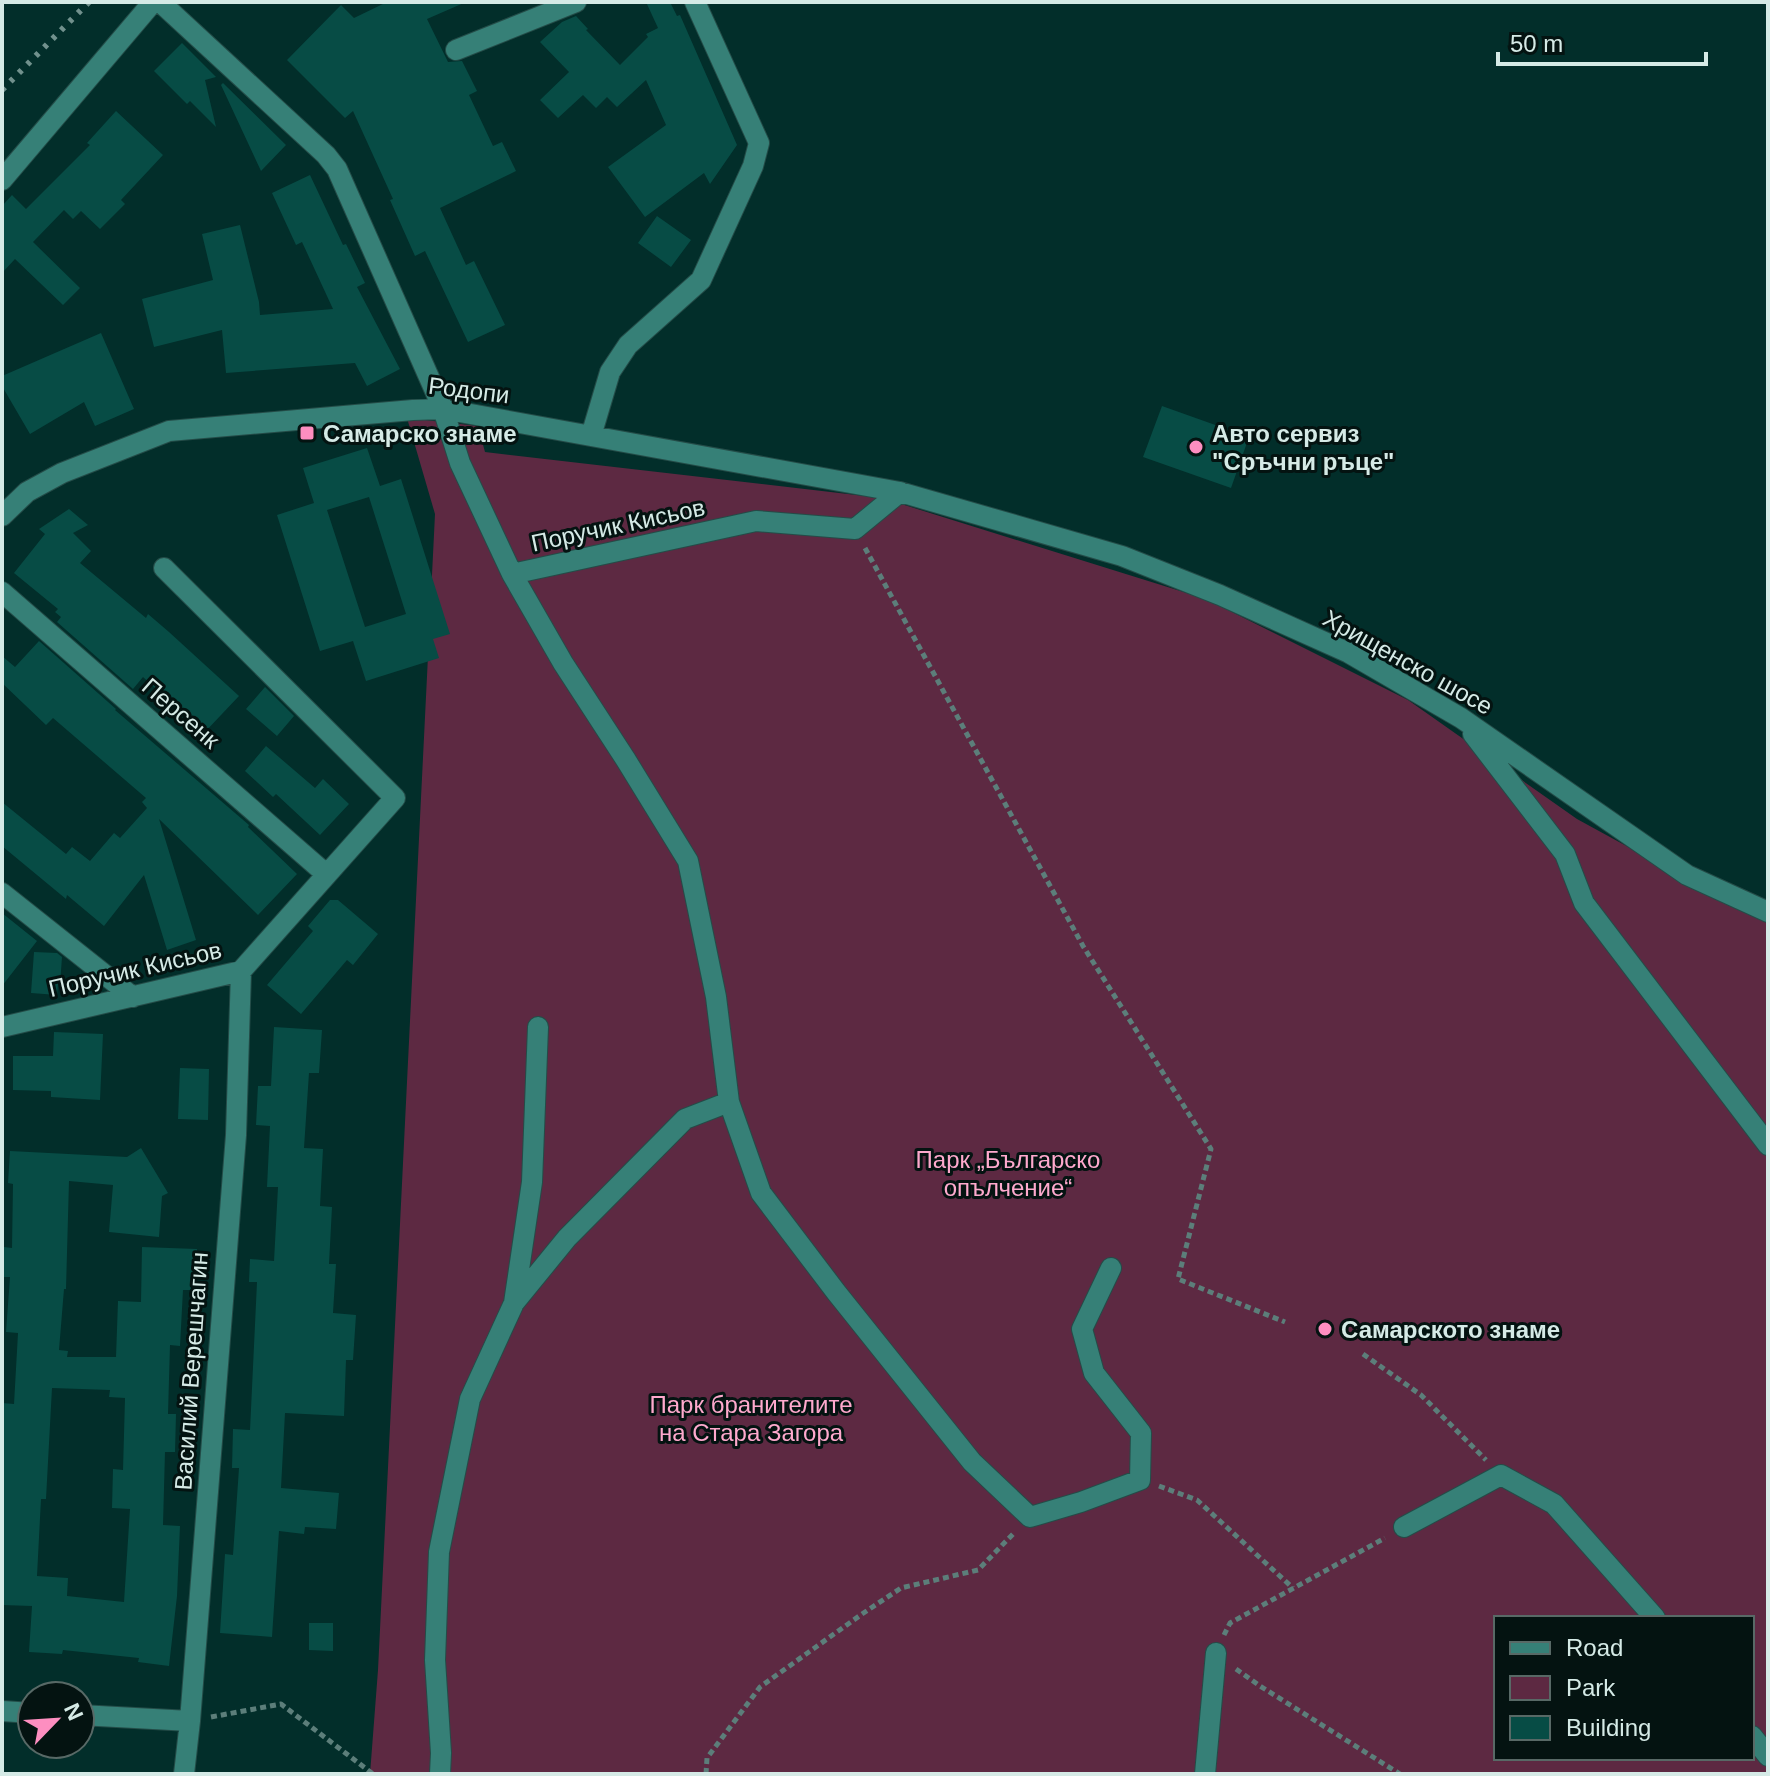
<svg xmlns="http://www.w3.org/2000/svg" width="1770" height="1776" font-family="Arial,sans-serif">
<style>
.green{fill:#5d2942;fill-rule:evenodd}
.building{fill:#074c45;fill-rule:evenodd}
.lines{fill:none;stroke-linecap:round;stroke-linejoin:round}
.minor-casing{stroke:#244c48;stroke-width:22}
.path{stroke:#5c7e7a;stroke-width:5;stroke-dasharray:6 4;stroke-linecap:butt}
.minor{stroke:#368077;stroke-width:20}
.rail{stroke:#71918d;stroke-width:6;stroke-dasharray:4 8;stroke-linecap:butt}
.poi-dot{fill:#fd8ec0;stroke:#041311;stroke-width:3}
.labels{text-anchor:middle;dominant-baseline:central;stroke-width:6;stroke-linejoin:round;paint-order:stroke}
.street-label{font-size:24px;fill:#d5eae6;stroke:#041311}
.poi-label{font-size:24px;font-weight:bold;fill:#d5eae6;stroke:#041311;text-anchor:start}
.park-label{font-size:24px;fill:#fea9cd;stroke:#041311}
</style>
<rect width="100%" height="100%" fill="#022e2a"/>
<!-- green -->
<path class="green" d="M407,418L478,426L485,452L882,498L1206,599L1408,700L1577,819L1727,901L1768,921V1774H370L378,1670L435,514ZM1496,1618H1752V1758H1496Z"/>
<!-- building -->
<path class="building" d="M387,2H466L427,19L448,62L462,61L477,91L469,95L493,146L502,142L516,171L440,208L466,265L474,261L505,325L468,342L425,251L415,256L390,200L393,199L353,111L345,118L287,60L341,5L354,18Z
M646,2H670L677,16L680,15L737,145L710,184L704,173L645,217L608,167L666,125L646,80L617,107L607,97L596,108L583,95L558,118L540,100L569,72L540,42L562,22L576,16L588,29L586,30L620,65L648,37L646,34L658,28Z
M182,43L216,77L205,80L216,127L190,101L187,104L154,71Z
M223,83L286,145L261,171L221,85Z
M116,111L163,155L121,200L125,204L100,229L81,211L73,219L64,210L33,242L80,288L63,305L15,259L2,273V206L12,195L26,209L90,145L87,143Z
M310,175L343,245L346,244L365,283L357,287L400,369L367,386L355,363L226,373L222,330L154,347L142,299L213,280L202,234L240,225L259,302L260,315L333,309L302,242L296,245L272,193Z
M657,216L691,240L671,267L638,243Z
M101,333L134,409L95,426L84,402L30,434L2,386V376Z
M1162,406L1249,437L1231,488L1143,457Z
M367,448L380,486L401,479L450,634L433,639L439,658L366,681L353,641L320,651L277,515L314,503L303,468ZM369,497L406,614L365,627L327,510Z
M69,509L88,525L73,533L91,551L80,563L146,618L148,614L169,632L239,696L204,733L143,677L133,689L57,622L61,617L55,612L58,609L14,573L45,534L39,529Z
M39,641L116,709L115,710L249,825L248,827L297,874L258,915L159,819L196,940L167,950L144,875L104,926L67,895L66,899L2,846V802L66,854L72,847L90,861L114,833L120,838L147,808L142,802L146,798L53,718L46,725L2,683V656L15,667Z
M265,687L294,716L277,736L246,709Z
M266,746L315,788L323,779L349,804L320,835L276,794L273,797L245,771Z
M330,900H338L378,934L353,965L347,960L301,1014L267,985L313,931L308,926Z
M2,913L37,941L2,986Z
M34,952L57,953L62,957L60,985L58,984L57,995L31,993Z
M274,1027L322,1030L319,1073H309L304,1148L323,1149L320,1206L332,1207L329,1264H336L333,1313L356,1315L353,1360H346L344,1416L285,1413L281,1488L339,1493L336,1529L305,1527L304,1534L279,1531L272,1637L220,1633L225,1554L233,1555L239,1468H232L233,1429L250,1430L257,1282H249L250,1259L274,1261L278,1187H267L270,1126L256,1125L258,1086H271Z
M54,1032L103,1034L100,1100L51,1097V1091L13,1090V1056H53Z
M180,1068L209,1069L208,1120L178,1119Z
M141,1148L168,1193L162,1196L159,1237L109,1232L113,1185L69,1181L66,1289H64L59,1350L68,1351L67,1357H116L118,1301L141,1302L142,1247L197,1249L196,1290H183L180,1346L170,1345L168,1414H176L175,1452H165L163,1525L180,1526L177,1596L169,1666L138,1662L139,1658L63,1650L62,1654L29,1652L32,1606L2,1605V1403L14,1404L18,1333L6,1332L10,1277H4V1247L12,1248L13,1184L8,1183L10,1151L127,1157ZM52,1388L110,1390L109,1397L125,1398L123,1470L113,1469L112,1508L130,1509L124,1602L67,1596L68,1578L37,1576L41,1499H46Z
M309,1623H333V1651L309,1650Z"/>
<g class="lines">
<defs>
<path id="minor" d="M160,2L326,155L337,169L443,409L460,463L512,574L756,521L855,529L900,492
M456,50L576,2
M2,180L153,2
M591,436L610,372L628,345L701,280L753,166L759,143L695,2
M2,516L27,492L62,473L169,431L413,410L443,409L900,492L1122,556L1220,595L1349,653L1461,718L1687,875L1768,912
M512,574L563,663L626,760L688,861L716,997L729,1102L761,1193L836,1292L972,1462L1030,1517L1081,1502L1140,1480L1141,1433L1094,1373L1082,1329L1111,1268
M2,592L326,874
M1473,734L1565,854L1584,903L1768,1145
M2,893L133,997
M2,1027L241,971L395,798L164,568
M514,1303L532,1182L538,1027
M1404,1527L1501,1475L1554,1504L1655,1618
M2,1711L32,1713
M80,1715L190,1721
M1752,1736L1768,1756
M184,1774L190,1721L236,1135L241,971
M440,1774L441,1753L435,1660L439,1552L470,1399L514,1303L567,1238L685,1119L729,1102
M1205,1774L1216,1653"/>
</defs>
<!-- minor casing -->
<use href="#minor" class="minor-casing"/>
<!-- path -->
<path class="path" d="M865,548L1083,946L1211,1149L1178,1279L1285,1322
M1363,1354L1421,1395L1486,1460
M1159,1486L1197,1500L1293,1588
M1224,1635L1230,1623L1385,1538
M1236,1669L1260,1686L1400,1774
M211,1717L281,1704L373,1774
M706,1774L707,1758L760,1687L862,1614L901,1588L978,1570L1013,1534"/>
<!-- minor -->
<use href="#minor" class="minor"/>
<!-- rail -->
<path class="rail" d="M2,90L89,2"/>
</g>
<!-- markers -->
<g class="poi-dot">
<rect x="299" y="425" width="16" height="16" rx="4"/>
<circle cx="1196" cy="447" r="8"/>
<circle cx="1325" cy="1329" r="8"/>
</g>
<g class="labels">
<!-- street labels -->
<g class="street-label">
<text transform="translate(469 390) rotate(7)">Родопи</text>
<text transform="translate(618 525) rotate(-12)">Поручик Кисьов</text>
<text transform="translate(1408 662) rotate(29)">Хрищенско шосе</text>
<text transform="translate(181 713) rotate(41)">Персенк</text>
<text transform="translate(135 969) rotate(-13)">Поручик Кисьов</text>
<text transform="translate(191 1371) rotate(-86)">Василий Верешчагин</text>
</g>
<!-- poi labels -->
<g class="poi-label">
<text x="323" y="433">Самарско знаме</text>
<text x="1212" y="433">Авто сервиз<tspan x="1212" dy="28">"Сръчни ръце"</tspan></text>
<text x="1341" y="1329">Самарското знаме</text>
</g>
<!-- park labels -->
<g class="park-label">
<text x="1008" y="1159">Парк „Българско<tspan x="1008" dy="28">опълчение“</tspan></text>
<text x="751" y="1404">Парк бранителите<tspan x="751" dy="28">на Стара Загора</tspan></text>
</g>
</g>
<!-- border -->
<rect width="1770" height="1776" fill="none" stroke="#d5eae6" stroke-width="8"/>
<!-- legend -->
<rect x="1494" y="1616" width="260" height="144" fill="#041311" stroke="#586966" stroke-width="2"/>
<rect x="1510" y="1642" width="40" height="12" fill="#368077" stroke="#586966" stroke-width="2"/>
<text x="1566" y="1656" font-size="24" fill="#d5eae6">Road</text>
<rect x="1510" y="1676" width="40" height="24" fill="#5d2942" stroke="#586966" stroke-width="2"/>
<text x="1566" y="1696" font-size="24" fill="#d5eae6">Park</text>
<rect x="1510" y="1716" width="40" height="24" fill="#074c45" stroke="#586966" stroke-width="2"/>
<text x="1566" y="1736" font-size="24" fill="#d5eae6">Building</text>
<!-- north arrow -->
<g transform="translate(56 1720) rotate(65)"><circle r="38" fill="#041311" stroke="#586966" stroke-width="2"/>
<path d="M0-6L14 30L0 20L-14 30Z" fill="#fd8ec0"/>
<text y="-12" font-size="22" font-weight="bold" text-anchor="middle" fill="#d5eae6">N</text>
</g>
<!-- scale -->
<path d="M1498 52v12h208v-12" fill="none" stroke="#d5eae6" stroke-width="4"/>
<text x="1510" y="52" font-size="24" fill="#d5eae6" stroke="#041311" stroke-width="6" paint-order="stroke">50 m</text>
</svg>
